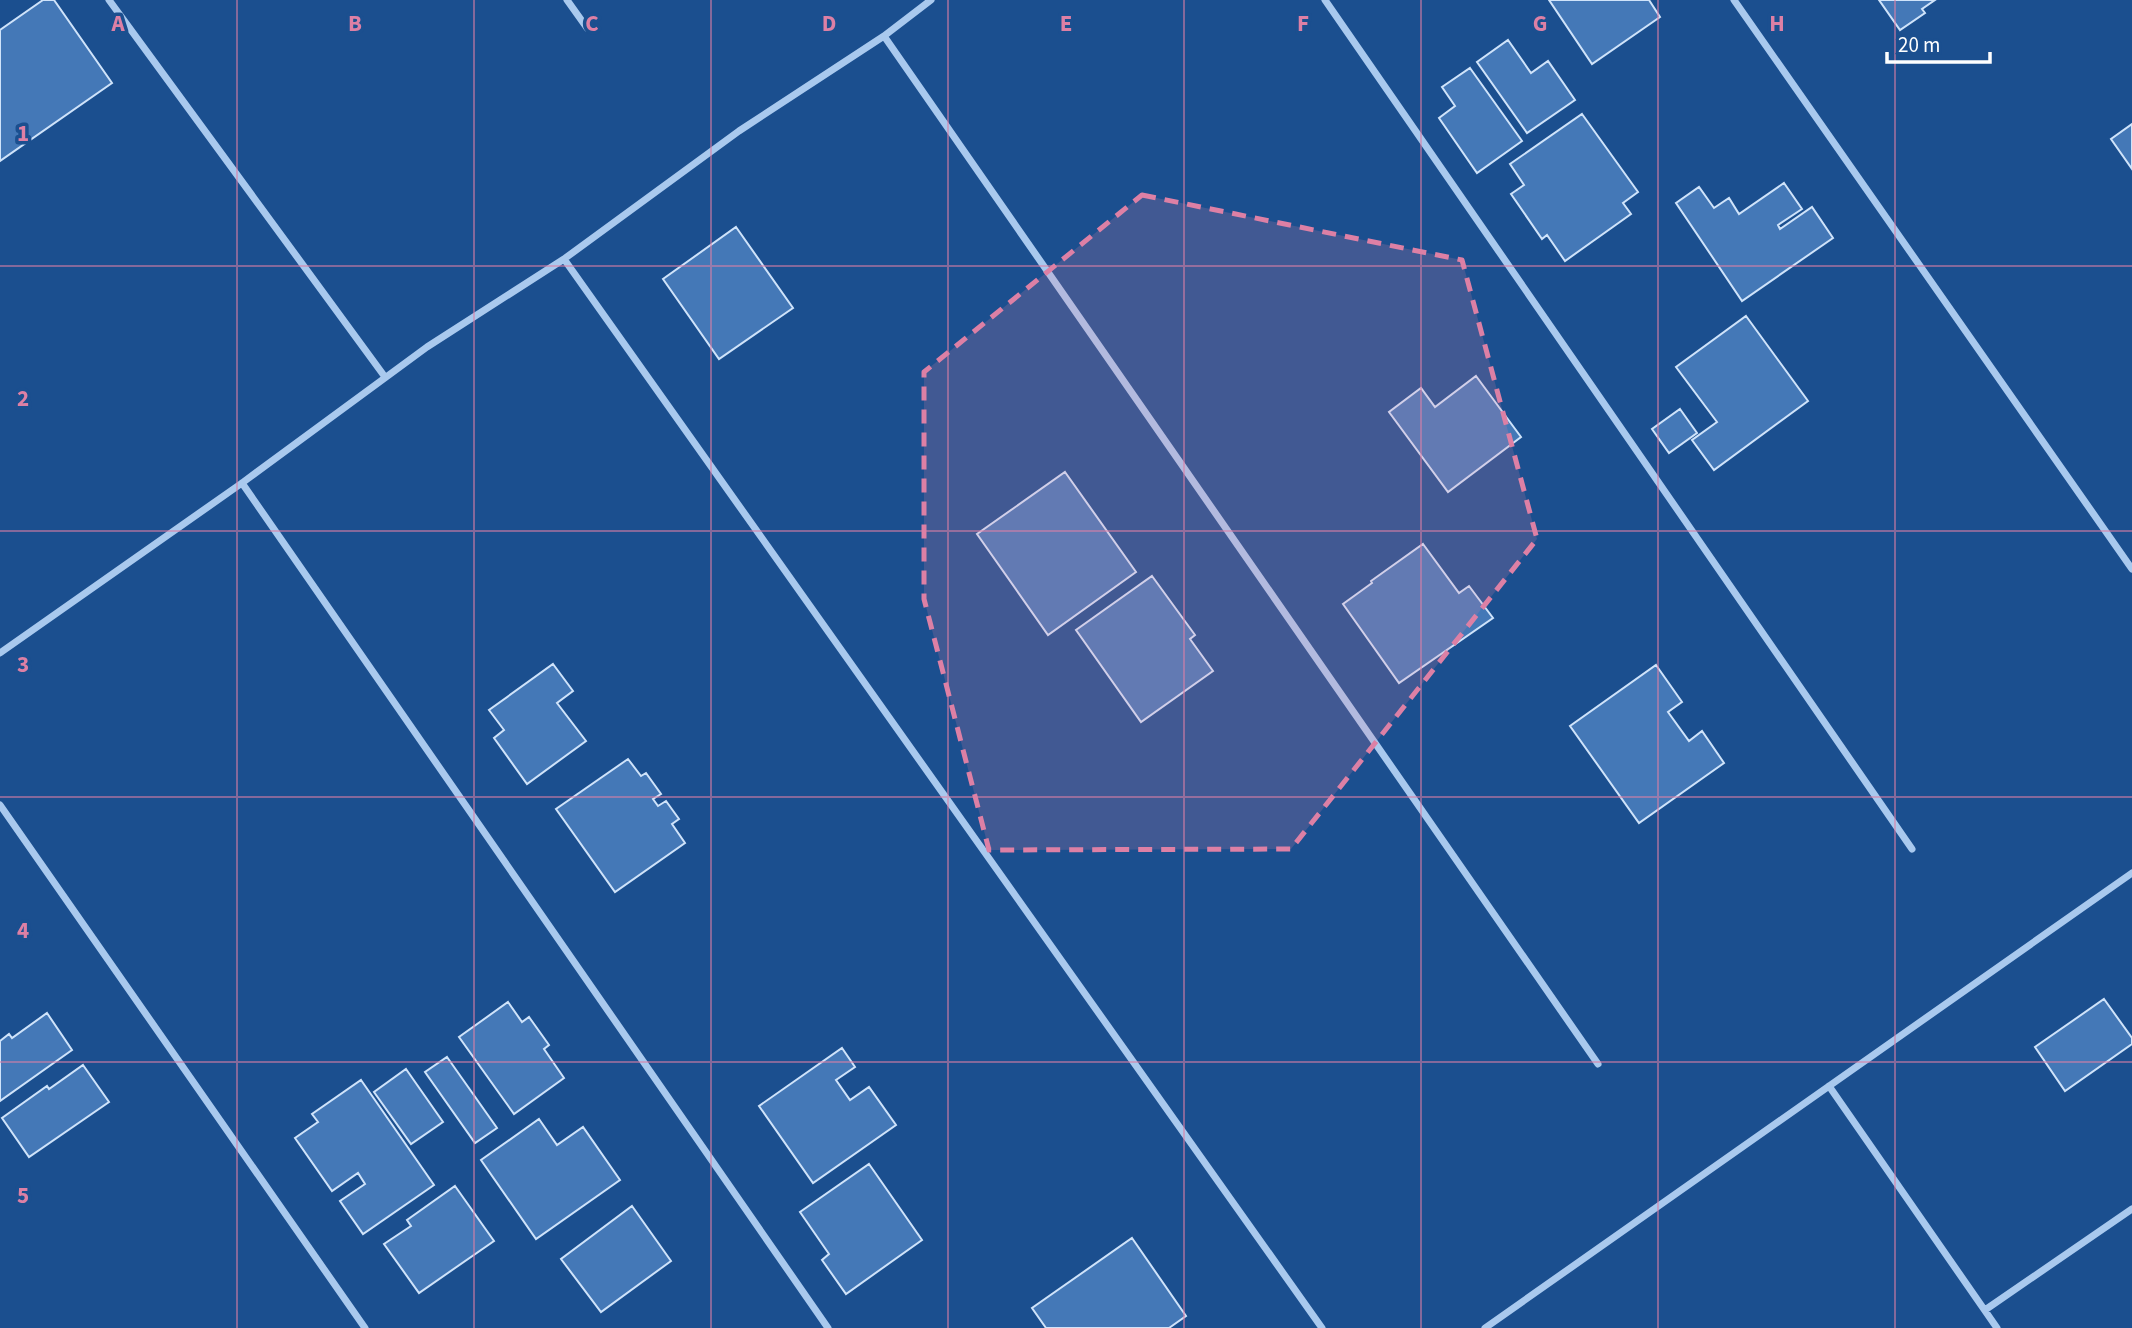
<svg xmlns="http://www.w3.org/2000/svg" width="2132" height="1328" font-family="'Source Sans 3',sans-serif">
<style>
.building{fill:#4478b7;stroke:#cfe3fa;stroke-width:2}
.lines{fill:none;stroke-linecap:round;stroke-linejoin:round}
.minor{stroke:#a9c9ee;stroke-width:7}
.marked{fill:#dd80a5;fill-opacity:0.2;stroke:#dd80a5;stroke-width:5;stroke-dasharray:14 9;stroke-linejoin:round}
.grid{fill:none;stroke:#dd80a5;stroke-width:2;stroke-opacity:0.55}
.grid-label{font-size:23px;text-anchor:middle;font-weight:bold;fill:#dd80a5;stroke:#1b4f8f;stroke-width:7;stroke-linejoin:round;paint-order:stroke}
</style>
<rect width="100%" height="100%" fill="#1b4f8f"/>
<!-- building -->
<path class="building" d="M43,0H54L112,83L0,161V30Z
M1549,0H1649L1660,17L1592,64Z
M1879,0H1935L1922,9L1925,13L1900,30Z
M1508,40L1531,73L1548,61L1575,100L1527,133L1477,62Z
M1470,68L1522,141L1477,173L1439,118L1455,106L1442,87Z
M1582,114L1638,192L1623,203L1631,214L1565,261L1547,235L1542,239L1511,194L1524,185L1510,164Z
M2132,124V169L2111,139Z
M1784,183L1802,209L1778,225L1780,229L1812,207L1833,238L1742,301L1676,203L1699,187L1714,208L1729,198L1739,214Z
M736,227L793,308L719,359L663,279Z
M1746,316L1808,401L1714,470L1692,440L1717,422L1676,367Z
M1476,376L1521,437L1448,492L1389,412L1421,388L1435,407Z
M1680,409L1697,433L1669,453L1652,429Z
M1065,472L1136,572L1048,635L977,534Z
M1423,544L1459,593L1469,586L1493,618L1399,683L1343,604L1372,583L1371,581Z
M1152,576L1195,635L1190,639L1213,671L1141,722L1076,630Z
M553,664L573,691L557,703L586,741L527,784L494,738L504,730L489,710Z
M1656,665L1682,702L1668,712L1689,741L1702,731L1724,763L1639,823L1570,726Z
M628,759L641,776L646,773L661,794L653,799L658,806L666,801L679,819L672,824L685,843L615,892L556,809Z
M2104,999L2132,1038V1044L2065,1091L2035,1047Z
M508,1002L522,1022L529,1017L549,1045L544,1049L564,1078L514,1114L459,1037Z
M47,1013L72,1050L0,1101V1041L9,1034L12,1038Z
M842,1048L855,1067L836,1080L850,1100L869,1087L896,1125L813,1183L759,1106Z
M447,1057L497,1128L475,1143L425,1072Z
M83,1065L109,1102L29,1157L2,1118L47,1086L49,1089Z
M406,1069L443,1122L411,1144L374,1092Z
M361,1080L434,1185L363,1234L340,1201L365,1184L358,1173L332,1191L295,1138L318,1122L312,1114Z
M539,1119L557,1145L583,1127L620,1180L536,1239L481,1160Z
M869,1164L922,1240L846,1294L822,1260L829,1254L800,1212Z
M455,1186L494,1241L419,1293L384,1244L411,1226L407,1220Z
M632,1206L671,1261L601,1312L561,1259Z
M1132,1238L1186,1316L1169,1328H1046L1032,1308Z"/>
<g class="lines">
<!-- minor -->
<path class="minor" d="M109,0L385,377
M567,0L587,28
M1325,0L1912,849
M1734,0L2132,569
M884,36L1598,1064
M564,259L1322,1328
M242,483L828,1328
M0,653L242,483L427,347L564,259L739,131L884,36L931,0
M0,805L365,1328
M1829,1086L1997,1328
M1985,1310L2132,1209
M1485,1328L2132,873"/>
</g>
<!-- marked area -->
<path class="marked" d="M1142,195L1462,260L1537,539L1291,849L989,850L924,599V372Z"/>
<!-- grid -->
<path class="grid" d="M237,0V1328M474,0V1328M711,0V1328M948,0V1328M1184,0V1328M1421,0V1328M1658,0V1328M1895,0V1328M0,266H2132M0,531H2132M0,797H2132M0,1062H2132"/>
<g class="grid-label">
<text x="118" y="31">A</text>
<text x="355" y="31">B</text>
<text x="592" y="31">C</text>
<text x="829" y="31">D</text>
<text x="1066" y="31">E</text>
<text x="1303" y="31">F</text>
<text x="1540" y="31">G</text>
<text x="1777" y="31">H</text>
<text x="23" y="141">1</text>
<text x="23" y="406">2</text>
<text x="23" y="672">3</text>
<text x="23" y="938">4</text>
<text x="23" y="1203">5</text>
</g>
<!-- scale -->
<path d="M1887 52v10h103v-10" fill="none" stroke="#ffffff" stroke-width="3.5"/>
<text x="1898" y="52" font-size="21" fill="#ffffff" stroke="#1b4f8f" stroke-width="5" paint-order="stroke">20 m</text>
</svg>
